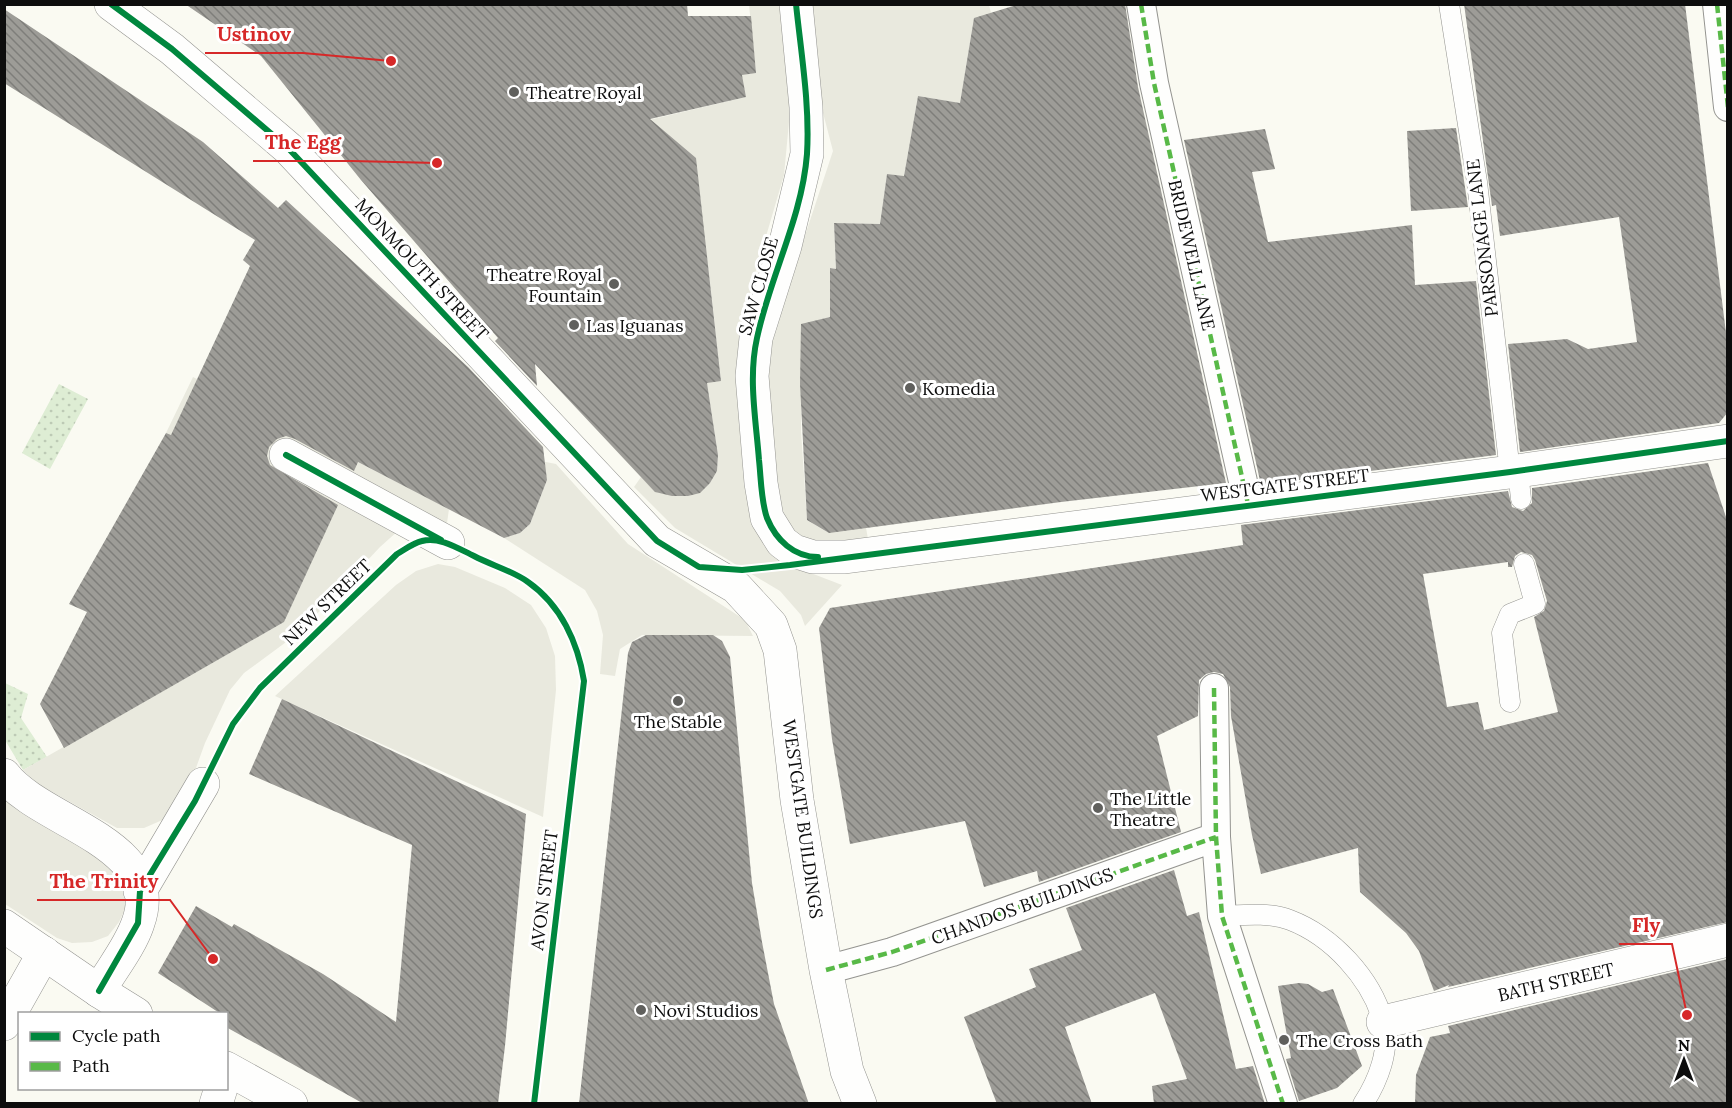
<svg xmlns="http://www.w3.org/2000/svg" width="1732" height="1108" font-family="Lora,serif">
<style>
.green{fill:url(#green-dots)}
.plaza{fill:#e9e9de}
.building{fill:url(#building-back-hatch);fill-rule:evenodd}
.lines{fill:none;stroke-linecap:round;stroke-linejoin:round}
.service-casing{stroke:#949490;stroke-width:21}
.pedestrian-casing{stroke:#949490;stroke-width:30}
.minor-casing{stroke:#949490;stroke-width:34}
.tertiary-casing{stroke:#949490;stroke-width:34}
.service{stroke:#fefefd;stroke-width:20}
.pedestrian{stroke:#fefefd;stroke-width:28}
.minor{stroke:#fefefd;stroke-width:33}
.tertiary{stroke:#fefefd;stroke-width:33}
.quiet{stroke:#58b947;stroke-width:4.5;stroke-dasharray:9 4.5;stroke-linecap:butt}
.cycleway-casing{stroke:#fff;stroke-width:10}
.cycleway{stroke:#00873e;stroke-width:6}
.poi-dot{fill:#60605d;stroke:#fff;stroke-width:2}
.labels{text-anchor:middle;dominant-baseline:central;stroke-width:6;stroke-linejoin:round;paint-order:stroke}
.poi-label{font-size:18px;fill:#0d0d0d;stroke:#fff;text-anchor:start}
.street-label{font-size:18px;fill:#0d0d0d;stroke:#fff}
.leader{fill:none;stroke:#d62828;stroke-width:2}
.callout-dot{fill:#d62828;stroke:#fff;stroke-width:2}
.callout-label{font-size:20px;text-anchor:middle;font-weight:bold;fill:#d62828;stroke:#fff;stroke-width:6;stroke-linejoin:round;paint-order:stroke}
</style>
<defs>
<pattern id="green-dots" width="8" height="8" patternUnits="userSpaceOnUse" patternTransform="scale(1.5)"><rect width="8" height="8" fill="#deedd4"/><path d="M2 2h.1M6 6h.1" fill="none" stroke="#bdcab5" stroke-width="1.8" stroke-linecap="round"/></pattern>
<pattern id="building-back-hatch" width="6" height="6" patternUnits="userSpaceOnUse" patternTransform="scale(1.5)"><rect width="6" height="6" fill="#9d9c97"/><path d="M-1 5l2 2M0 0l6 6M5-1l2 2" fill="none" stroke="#7e7e7a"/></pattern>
</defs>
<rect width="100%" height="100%" fill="#fafaf2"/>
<!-- green -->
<path class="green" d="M59,384L88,399L50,469L22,453Z
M5,683L28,694L21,718L47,757L23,770L5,740Z"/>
<!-- plaza -->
<path class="plaza" d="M749,5H787L792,90L784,175L752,284L742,334L790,565L842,585L805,626L801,615L780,591L675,528L634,487L641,477L658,493L688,496L700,492L710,483L717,471L718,455L707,383L721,380L708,264L590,134L746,97L742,75L756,72Z
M812,5H989L991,13L973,24L960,103L918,96L904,176L887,174L880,224L834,223L836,269L830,268V317L801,325V431L807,520L827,532L866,528L869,544L798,541L782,517L775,489L768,382L769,355L776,323L833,151L821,105Z
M193,377L449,509L447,523H431L399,530L380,547L301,631L244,673L230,690L205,743L188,790L167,818L144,828H117L34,782L23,770L284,622L166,433Z
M541,461L556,464L628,544L745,620L753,636L642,635L620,649L615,676L600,674L603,635L597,611L585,590L504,538L520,533L530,524L547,480Z
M438,564L455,567L505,588L531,605L546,628L555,656L556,690L543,817L275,696L396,585L416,571Z
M4,799L98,854L121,881L127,905L119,922L108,936L92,942L72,943L57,938L5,904Z"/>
<!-- building -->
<path class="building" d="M185,4H687L688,16H751L756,73L742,75L746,97L650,119L696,158L721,381L707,383L718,455L717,471L710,483L700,493L688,496H672L655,492L535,364L537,386L495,341L498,338L361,180L261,56Z
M1020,4H1125L1138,87L1226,483L1061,502L829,533L807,520L800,384L801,324L830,317V268L836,269L834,223L880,224L887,174L904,176L918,96L960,103L974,18Z
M1464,4H1685L1728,349V412L1719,423L1520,452L1508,344L1567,339L1588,349L1637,342L1619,217L1500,236L1496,205L1492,206Z
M4,9L203,142L278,208L286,200L468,367L543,447L547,480L530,524L520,533L504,538L358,462L354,471L295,439L286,436L277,439L269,447L267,456L270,465L338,505L284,622L64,748L40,704L87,612L69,604L166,433L171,435L250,266L243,260L255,240L4,83Z
M1456,128L1468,207L1411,211L1407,131Z
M1265,129L1275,169L1252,172L1268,242L1412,225L1415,285L1476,281L1496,455L1261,485L1184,140Z
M1708,463L1728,523V922L1448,987L1449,985L1434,991L1419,951L1406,933L1360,892L1358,848L1261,874L1252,835L1231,716L1230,687L1223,674L1214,672L1206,674L1199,680L1198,716L1157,736L1181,832L1039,882L1037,871L984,887L965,821L850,844L832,739L819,628L830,608L1243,545L1241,525L1508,491L1512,507L1523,511L1532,503V488ZM1521,552L1532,555L1535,560L1547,601L1544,611L1534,617L1558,712L1484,730L1478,702L1447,707L1423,574L1508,562V567H1512L1515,556Z
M646,635H713L722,641L730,657L752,883L762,942L774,1004L809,1104H579L628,653L632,642Z
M282,699L526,814L505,1046L498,1104H364L226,1027V1014H221L158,973L196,906L232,927L234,924L323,974L396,1022L412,845L249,774Z
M1174,870L1187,916L1199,912L1236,1069L1253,1066L1265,1104H1154L1152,1086L1187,1079L1155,993L1065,1027L1092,1104H997L964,1017L1036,987L1029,969L1082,950L1066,908Z
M1728,959V1104H1415L1416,1075L1430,1037L1450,1033L1448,1026Z
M1299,983L1308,984L1322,992L1333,989L1362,1066L1337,1088L1299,1101L1286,1059L1291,1058L1278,986Z"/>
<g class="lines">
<defs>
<path id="service" d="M1449,4L1477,182L1510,472
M1518,471L1521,499
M1510,702L1502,633L1510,614L1535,604L1524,564
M1222,916C1243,915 1269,912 1290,920C1332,936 1371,978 1383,1021C1391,1049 1378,1081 1363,1104"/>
<path id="pedestrian" d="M1141,4L1154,83L1248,504
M1717,4L1728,107
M1214,688L1216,837L1222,916L1283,1104
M826,970L892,952L1216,837"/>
<path id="minor" d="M796,4L806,107L807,154L785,246L756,338L752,376L761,483L767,518L782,542L794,551L813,557H845L1510,472L1728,441
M286,455L448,543
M4,775C40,823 167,843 138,923C130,947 111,970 99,991
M140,891L203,784
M1383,1022L1728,940
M4,1024L44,953
M216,1104L221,1088"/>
<path id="tertiary" d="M111,4L172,49L288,148L657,541L736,587L771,625L780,650L797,800L826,970L847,1071L860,1104
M4,926L99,991L136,1014
M226,1068L291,1104"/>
</defs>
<!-- service casing -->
<use href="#service" class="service-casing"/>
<!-- pedestrian casing -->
<use href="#pedestrian" class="pedestrian-casing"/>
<!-- minor casing -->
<use href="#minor" class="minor-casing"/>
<!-- tertiary casing -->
<use href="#tertiary" class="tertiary-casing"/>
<!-- service -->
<use href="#service" class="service"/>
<!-- pedestrian -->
<use href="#pedestrian" class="pedestrian"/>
<!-- minor -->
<use href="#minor" class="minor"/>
<!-- tertiary -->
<use href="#tertiary" class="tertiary"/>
<!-- quiet -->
<path class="quiet" d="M1141,4L1154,83L1248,504
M1717,4L1728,107
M1214,688L1216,837L1222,916L1283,1104
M826,970L892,952L1216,837"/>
<defs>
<path id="cycleway" d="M111,4L172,49L288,148L657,541L699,567L742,570L790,565L1510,472L1728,441
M796,4C801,53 810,105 807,154C802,218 770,276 757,338C748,378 756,420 759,460C761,478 761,501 767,518C776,540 794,557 818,557
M286,455L441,540
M99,991L138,923L140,891L195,801L233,724L260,688L397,554C404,550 413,543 422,541C439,536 459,549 474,556C491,565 513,571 528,582C561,605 578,643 584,681L534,1104"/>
</defs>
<!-- cycleway casing -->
<use href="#cycleway" class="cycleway-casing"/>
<!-- cycleway -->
<use href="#cycleway" class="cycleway"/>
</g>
<!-- markers -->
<g class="poi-dot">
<circle cx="514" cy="92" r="6"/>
<circle cx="614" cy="284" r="6"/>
<circle cx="574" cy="325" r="6"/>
<circle cx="910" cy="388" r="6"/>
<circle cx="678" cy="701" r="6"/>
<circle cx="1098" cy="808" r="6"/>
<circle cx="641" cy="1010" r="6"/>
<circle cx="1284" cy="1040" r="6"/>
</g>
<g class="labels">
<!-- poi labels -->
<g class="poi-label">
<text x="526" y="92">Theatre Royal</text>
<text x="602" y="274" text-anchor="end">Theatre Royal<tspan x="602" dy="21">Fountain</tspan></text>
<text x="586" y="325">Las Iguanas</text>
<text x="922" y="388">Komedia</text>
<text x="678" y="721" text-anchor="middle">The Stable</text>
<text x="1110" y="798">The Little<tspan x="1110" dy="21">Theatre</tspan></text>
<text x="653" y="1010">Novi Studios</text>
<text x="1296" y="1040">The Cross Bath</text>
</g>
<!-- street labels -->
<g class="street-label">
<text transform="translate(1482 238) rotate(-97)">PARSONAGE LANE</text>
<text transform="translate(1192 255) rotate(77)">BRIDEWELL LANE</text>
<text transform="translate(422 269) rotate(47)">MONMOUTH STREET</text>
<text transform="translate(758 286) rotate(-74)">SAW CLOSE</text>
<text transform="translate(1285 485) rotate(-7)">WESTGATE STREET</text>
<text transform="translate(327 602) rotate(-44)">NEW STREET</text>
<text transform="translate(803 819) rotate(82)">WESTGATE BUILDINGS</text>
<text transform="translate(544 890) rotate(-83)">AVON STREET</text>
<text transform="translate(1022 906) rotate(-20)">CHANDOS BUILDINGS</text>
<text transform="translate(1556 982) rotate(-13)">BATH STREET</text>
</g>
</g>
<!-- callouts -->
<path class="leader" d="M391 61L303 53H205M437 163L352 161H253M213 959L170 900H37M1687 1015L1672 944H1619"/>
<g class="callout-dot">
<circle cx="391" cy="61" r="6"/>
<circle cx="437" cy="163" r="6"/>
<circle cx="213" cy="959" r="6"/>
<circle cx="1687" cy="1015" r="6"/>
</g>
<g class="callout-label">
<text x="254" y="41">Ustinov</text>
<text x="303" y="149">The Egg</text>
<text x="104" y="888">The Trinity</text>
<text x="1646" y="932">Fly</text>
</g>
<!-- border -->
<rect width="1732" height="1108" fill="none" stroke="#0d0d0d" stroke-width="12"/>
<!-- legend -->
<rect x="18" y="1012" width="210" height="78" fill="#ffffff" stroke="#9e9e9e" stroke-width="1.5"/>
<rect x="30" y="1032" width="30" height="9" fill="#00873e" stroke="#9e9e9e" stroke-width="1.5"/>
<text x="72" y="1042" font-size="18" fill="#0d0d0d">Cycle path</text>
<rect x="30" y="1062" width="30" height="9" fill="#58b947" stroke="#9e9e9e" stroke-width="1.5"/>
<text x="72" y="1072" font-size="18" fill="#0d0d0d">Path</text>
<!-- north arrow -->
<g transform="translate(1684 1060)" stroke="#ffffff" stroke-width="4.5" paint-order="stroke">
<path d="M0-4.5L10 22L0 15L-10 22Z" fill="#0d0d0d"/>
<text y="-9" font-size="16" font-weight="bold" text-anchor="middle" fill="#0d0d0d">N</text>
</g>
</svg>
